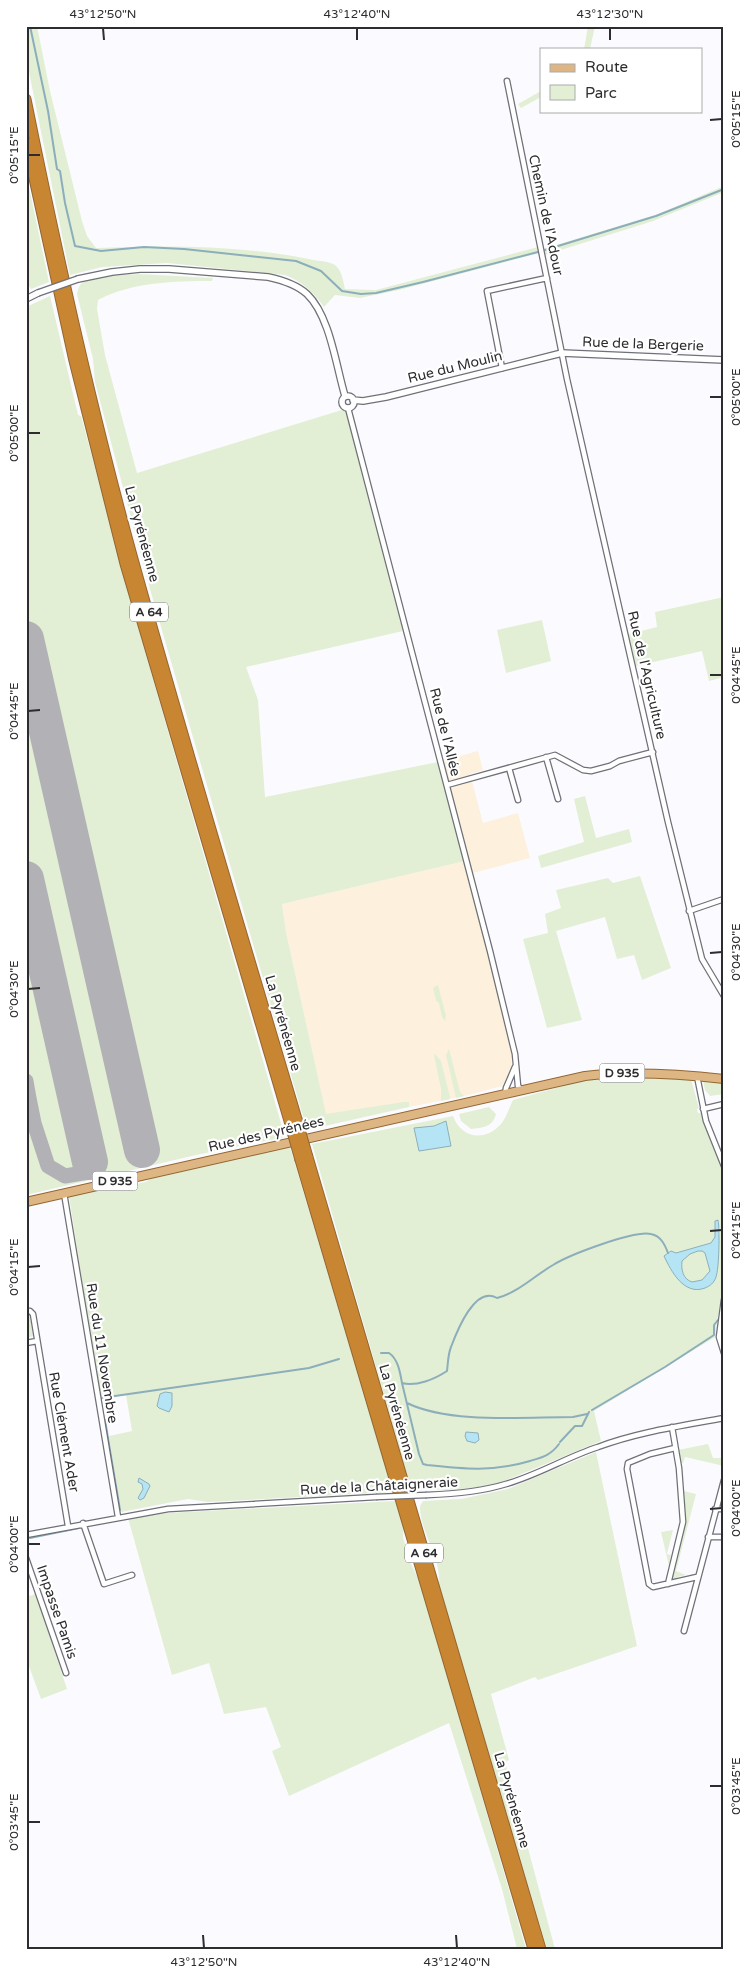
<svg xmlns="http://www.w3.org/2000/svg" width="750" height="1975" font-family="'Varela Round',sans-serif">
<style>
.commercial{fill:#fdf0dc}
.green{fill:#e2efd5;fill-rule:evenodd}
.water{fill:#b5e5f5;stroke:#8caeba;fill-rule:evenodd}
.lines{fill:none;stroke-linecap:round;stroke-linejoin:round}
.stream{stroke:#8caeba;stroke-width:2}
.taxiway{stroke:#b2b2b6;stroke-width:15}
.runway{stroke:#b2b2b6;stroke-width:36}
.minor-casing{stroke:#6f7178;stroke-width:7}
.tertiary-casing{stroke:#6f7178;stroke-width:8}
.primary-casing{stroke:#926631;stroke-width:10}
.motorway-casing{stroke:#926631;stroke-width:11}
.minor{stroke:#fff;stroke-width:4.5}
.tertiary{stroke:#fff;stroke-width:5.5}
.primary{stroke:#deb684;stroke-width:8}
.motorway{stroke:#c88532;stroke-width:9}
.minor-bridge-casing{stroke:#6f7178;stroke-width:7;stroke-linecap:butt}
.tertiary-bridge-casing{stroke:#6f7178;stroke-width:8;stroke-linecap:butt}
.motorway-bridge-casing{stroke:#926631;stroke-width:11;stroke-linecap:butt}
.minor-bridge{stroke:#fff;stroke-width:4.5}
.tertiary-bridge{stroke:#fff;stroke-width:5.5}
.motorway-bridge{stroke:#c88532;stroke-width:9}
.ticks{fill:none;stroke:#2d2d30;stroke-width:2}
.labels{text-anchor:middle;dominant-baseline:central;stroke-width:4.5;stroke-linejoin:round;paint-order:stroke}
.shield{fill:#fff;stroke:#6c6c6e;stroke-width:1}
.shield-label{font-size:12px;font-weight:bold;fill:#2d2d30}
.street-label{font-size:14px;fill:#2d2d30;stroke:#fff}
.neatline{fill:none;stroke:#2d2d30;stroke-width:2}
.ticks-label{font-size:12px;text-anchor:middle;fill:#2d2d30}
</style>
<rect width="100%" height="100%" fill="#fbfbff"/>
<!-- commercial -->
<path class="commercial" d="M478,751L483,770L470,774L483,823L518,813L530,858L469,874L512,1052L511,1072L502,1086L464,1096L409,1107V1103L403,1102L326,1115L286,932L282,904L465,861L438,762Z"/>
<!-- green -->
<path class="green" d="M26,26H37L50,91L82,221L87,236L96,248C167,245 240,245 309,259C316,261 329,261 335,265C342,270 343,281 345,289L376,290L538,247L539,253L399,290L360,298L335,295L324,307C313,292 303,282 285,275L167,263L102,267L70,275L26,57Z
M588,26H595L590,49H584Z
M541,91V97L521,108L518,104Z
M26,173L49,282L31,289L26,282Z
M724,186V192L653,221L545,255L543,249L658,214Z
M139,274L213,278L212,281C175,281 132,282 98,300L97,309L105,355L137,473L345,409L403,631L246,667L258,700L265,797L438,762L465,861L282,904L286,932L326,1114L403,1102H409V1107L307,1130L150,589L95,382L93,359L77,294C78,290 79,285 82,283C91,276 127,275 139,274Z
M50,296L78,415L81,416L142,641L285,1137L196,1155L26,1195V307Z
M724,597V677L709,681L702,651L636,666L629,634L657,627L655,612Z
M542,620L551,661L506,673L497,630Z
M585,796L596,838L629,829L632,842L541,868L538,856L584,842L574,799Z
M640,876L671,968L642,980L634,955L617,959L605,917L556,931L582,1020L547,1028L523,939L548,933L545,914L561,908L556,890L608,878L613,883Z
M438,985L446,1016L445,1021L442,1017L439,1003L436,1001L433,988Z
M449,1049L460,1092L464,1096L456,1098L446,1055Z
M435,1054L441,1061L450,1097V1099L441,1101V1089L434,1055Z
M606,1078L691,1079L699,1108L697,1109L698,1113H701L724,1169V1278L715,1337L594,1411L601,1441L502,1482C484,1487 466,1489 447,1490C435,1490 424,1487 412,1492L312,1144L453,1116C461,1138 484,1142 500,1125C506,1119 509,1108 513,1100L581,1081ZM718,1220L720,1233L717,1251V1271L710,1285L695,1289L664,1256L671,1252L676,1253L711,1243L715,1237V1221Z
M703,1081L724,1084V1094L710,1096L705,1090Z
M489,1107L496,1114C493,1127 482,1128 471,1129L461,1121L459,1114Z
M290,1147L393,1492L208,1502L188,1499L121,1512L109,1436L132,1431L126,1395L100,1399L69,1196L146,1182L150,1179Z
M698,1251H702L705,1253L710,1271L702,1280L692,1282C683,1279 681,1269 682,1261L690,1254Z
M26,1316H30L33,1336L26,1338Z
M708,1444L713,1458H724V1466L685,1457L683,1463H681L678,1450Z
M596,1452L637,1646L538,1680L535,1677L491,1694L509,1760L505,1762L555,1949H547L439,1584C441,1556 420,1533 420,1506L423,1501L461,1499L508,1489Z
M684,1491L696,1494L676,1571L686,1575L677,1577L679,1580L672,1579V1577L686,1522Z
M395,1501L404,1525L403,1537L410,1562L420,1582L526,1949H517L502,1889L449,1723L289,1796L272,1751L281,1747L266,1707L224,1714L209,1663L172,1675L128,1518L167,1513Z
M673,1530L667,1554L671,1555L669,1566L661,1532Z
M36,1594L67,1689L41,1699L26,1658V1597Z"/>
<!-- water -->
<path class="water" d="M446,1121L451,1146L419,1151L414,1128L434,1126Z
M718,1220C720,1230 719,1269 716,1277C714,1283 710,1286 705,1288C684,1296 671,1271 664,1256L671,1251L676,1253L711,1243L715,1237V1221ZM698,1251H702L705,1253L710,1271L702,1280L692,1282C683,1279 681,1270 682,1261L690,1254Z
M165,1392L172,1393V1406L169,1412L159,1408L157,1406L160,1394Z
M466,1432L478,1433L479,1440L475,1443L467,1441L465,1436Z
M139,1478L149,1484L150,1486L144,1498L140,1500L138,1498L143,1489L142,1484L138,1482Z"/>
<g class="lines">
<!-- stream -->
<path class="stream" d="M30,26L48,111L57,169L60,171L65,203L75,246L101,251L144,247L184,249L296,261L321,271L342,291L361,294L376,293L423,282L538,252
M545,250L656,216L724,189
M381,1353H389C398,1359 400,1372 402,1383C416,1387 435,1379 447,1371C448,1363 448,1354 451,1347C457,1331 475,1285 497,1298C519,1292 534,1276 553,1265C569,1255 634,1230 651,1234C661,1236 665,1245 668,1253
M402,1383L419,1454L423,1464L427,1465C464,1469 493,1472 530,1461C543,1457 551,1455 559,1444
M101,1398L309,1368L339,1359
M407,1403C450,1424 524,1417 573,1417L587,1414
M592,1410L665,1367L714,1335V1325L718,1320
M105,1420L120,1510
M560,1442L575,1426H582L589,1412
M30,1538L79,1528"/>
<!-- taxiway -->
<path class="taxiway" d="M26,1081L29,1098
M26,1099L29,1098L34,1123L48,1166L65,1176L89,1172"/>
<!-- runway -->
<path class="runway" d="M26,639L142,1150
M26,879L90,1162"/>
<defs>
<path id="minor" d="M507,81L567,379L668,822L702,959L724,996
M502,368L487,291L547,278
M348,408L490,951L515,1054L518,1086L522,1090
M546,757L558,799
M509,768L518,800
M447,785L555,755L583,770L591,771L610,766L619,761L653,752
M689,911L724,899
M697,1076L706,1121L724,1166
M505,1094L506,1088L515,1067
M703,1109L724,1104
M64,1193L118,1517
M724,1300L719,1337L724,1353
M26,1311H30L33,1314L68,1526
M26,1343L37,1341
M675,1448L650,1454L628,1463L627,1469L649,1584L653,1587L697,1577
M427,1495C454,1494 480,1492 506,1484C538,1475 567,1457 598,1447C638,1432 681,1426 724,1418
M715,1509H724
M83,1523L104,1584L132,1575
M26,1535L168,1509L376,1497
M708,1537H724
M26,1558L66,1673
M668,1584L683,1522L679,1468L672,1427
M684,1631L724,1480"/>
<path id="tertiary" d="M78,279L112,272L140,269H169L268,277C282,280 296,284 307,294C330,316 336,366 345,396
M26,299L38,293
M342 402a6 6 0 1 1 12 0a6 6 0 1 1-12 0Z
M353,400L363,401L386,397L562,353L724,360"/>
<path id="primary" d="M26,1202L585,1076C632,1071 678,1074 724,1079"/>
<path id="motorway" d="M26,99C57,253 91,407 133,559C185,746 242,933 297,1119
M26,142L74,361L125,564L289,1121
M308,1157L541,1949
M300,1160L533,1949"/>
</defs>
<!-- minor casing -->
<use href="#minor" class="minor-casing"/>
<!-- tertiary casing -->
<use href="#tertiary" class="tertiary-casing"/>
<!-- primary casing -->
<use href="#primary" class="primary-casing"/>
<!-- motorway casing -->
<use href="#motorway" class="motorway-casing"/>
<!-- minor -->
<use href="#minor" class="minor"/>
<!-- tertiary -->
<use href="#tertiary" class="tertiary"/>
<!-- primary -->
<use href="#primary" class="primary"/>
<!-- motorway -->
<use href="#motorway" class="motorway"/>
<defs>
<path id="minor-bridge" d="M376,1497L427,1495"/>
<path id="tertiary-bridge" d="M38,293L78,279"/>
<path id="motorway-bridge" d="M297,1119L308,1157
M289,1121L300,1160"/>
</defs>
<!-- minor-bridge casing -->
<use href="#minor-bridge" class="minor-bridge-casing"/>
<!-- tertiary-bridge casing -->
<use href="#tertiary-bridge" class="tertiary-bridge-casing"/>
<!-- motorway-bridge casing -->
<use href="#motorway-bridge" class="motorway-bridge-casing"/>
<!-- minor-bridge -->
<use href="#minor-bridge" class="minor-bridge"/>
<!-- tertiary-bridge -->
<use href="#tertiary-bridge" class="tertiary-bridge"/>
<!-- motorway-bridge -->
<use href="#motorway-bridge" class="motorway-bridge"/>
</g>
<!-- ticks -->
<path class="ticks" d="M103,28L104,40M357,28V40M610,28V40M710,120L722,119M28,155H40M710,397H722M28,433H40M710,675H722M28,711L40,710M710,953L722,952M28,989L40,988M710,1231L722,1230M28,1267L40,1266M710,1509L722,1508M28,1544H40M710,1786H722M28,1822H40M203,1935L204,1948M456,1935L457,1948"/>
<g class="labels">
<!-- shield labels -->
<g class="shield">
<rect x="130" y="602.5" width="38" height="19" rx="4"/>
<rect x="599.5" y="1063.5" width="45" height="19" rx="4"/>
<rect x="92.5" y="1171.5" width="45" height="19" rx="4"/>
<rect x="405" y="1543.5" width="38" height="19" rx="4"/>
</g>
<g class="shield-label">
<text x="149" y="612">A 64</text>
<text x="622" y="1073">D 935</text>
<text x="115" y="1181">D 935</text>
<text x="424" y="1553">A 64</text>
</g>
<!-- street labels -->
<g class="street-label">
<text transform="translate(546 215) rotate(78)">Chemin de l'Adour</text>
<text transform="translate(643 344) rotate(2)">Rue de la Bergerie</text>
<text transform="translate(455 367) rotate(-14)">Rue du Moulin</text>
<text transform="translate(142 534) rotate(75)">La Pyrénéenne</text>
<text transform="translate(647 675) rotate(77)">Rue de l'Agriculture</text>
<text transform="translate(445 732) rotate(76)">Rue de l'Allée</text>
<text transform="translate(283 1023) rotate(74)">La Pyrénéenne</text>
<text transform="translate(266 1134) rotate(-13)">Rue des Pyrénées</text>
<text transform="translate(102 1353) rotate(81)">Rue du 11 Novembre</text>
<text transform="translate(397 1412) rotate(74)">La Pyrénéenne</text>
<text transform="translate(64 1432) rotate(80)">Rue Clément Ader</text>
<text transform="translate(379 1486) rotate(-3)">Rue de la Châtaigneraie</text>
<text transform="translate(57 1612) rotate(71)">Impasse Pamis</text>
<text transform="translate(512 1800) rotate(74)">La Pyrénéenne</text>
</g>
</g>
<!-- border -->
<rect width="750" height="1975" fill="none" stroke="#ffffff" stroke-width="55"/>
<!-- legend -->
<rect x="540" y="48" width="162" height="65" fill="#ffffff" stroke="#ababac"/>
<rect x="550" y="64" width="25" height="8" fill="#deb684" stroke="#ababac"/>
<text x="585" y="72" font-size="15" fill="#2d2d30">Route</text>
<rect x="550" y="85" width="25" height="15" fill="#e2efd5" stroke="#ababac"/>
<text x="585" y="98" font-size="15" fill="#2d2d30">Parc</text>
<rect x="28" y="28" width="694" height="1920" class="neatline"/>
<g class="ticks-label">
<text x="103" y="18">43°12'50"N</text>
<text x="357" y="18">43°12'40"N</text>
<text x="610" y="18">43°12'30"N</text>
<text transform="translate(736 119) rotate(-90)" y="4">0°05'15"E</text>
<text transform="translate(14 155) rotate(-90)" y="4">0°05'15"E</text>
<text transform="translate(736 397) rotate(-90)" y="4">0°05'00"E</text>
<text transform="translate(14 433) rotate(-90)" y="4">0°05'00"E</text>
<text transform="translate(736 675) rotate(-90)" y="4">0°04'45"E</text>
<text transform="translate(14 711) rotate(-90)" y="4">0°04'45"E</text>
<text transform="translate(736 952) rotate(-90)" y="4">0°04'30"E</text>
<text transform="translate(14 989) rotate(-90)" y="4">0°04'30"E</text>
<text transform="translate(736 1230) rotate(-90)" y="4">0°04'15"E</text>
<text transform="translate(14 1267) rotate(-90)" y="4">0°04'15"E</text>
<text transform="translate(736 1508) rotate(-90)" y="4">0°04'00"E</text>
<text transform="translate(14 1544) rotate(-90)" y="4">0°04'00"E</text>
<text transform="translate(736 1786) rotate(-90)" y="4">0°03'45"E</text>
<text transform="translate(14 1822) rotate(-90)" y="4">0°03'45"E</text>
<text x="204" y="1966">43°12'50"N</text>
<text x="457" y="1966">43°12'40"N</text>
</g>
</svg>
